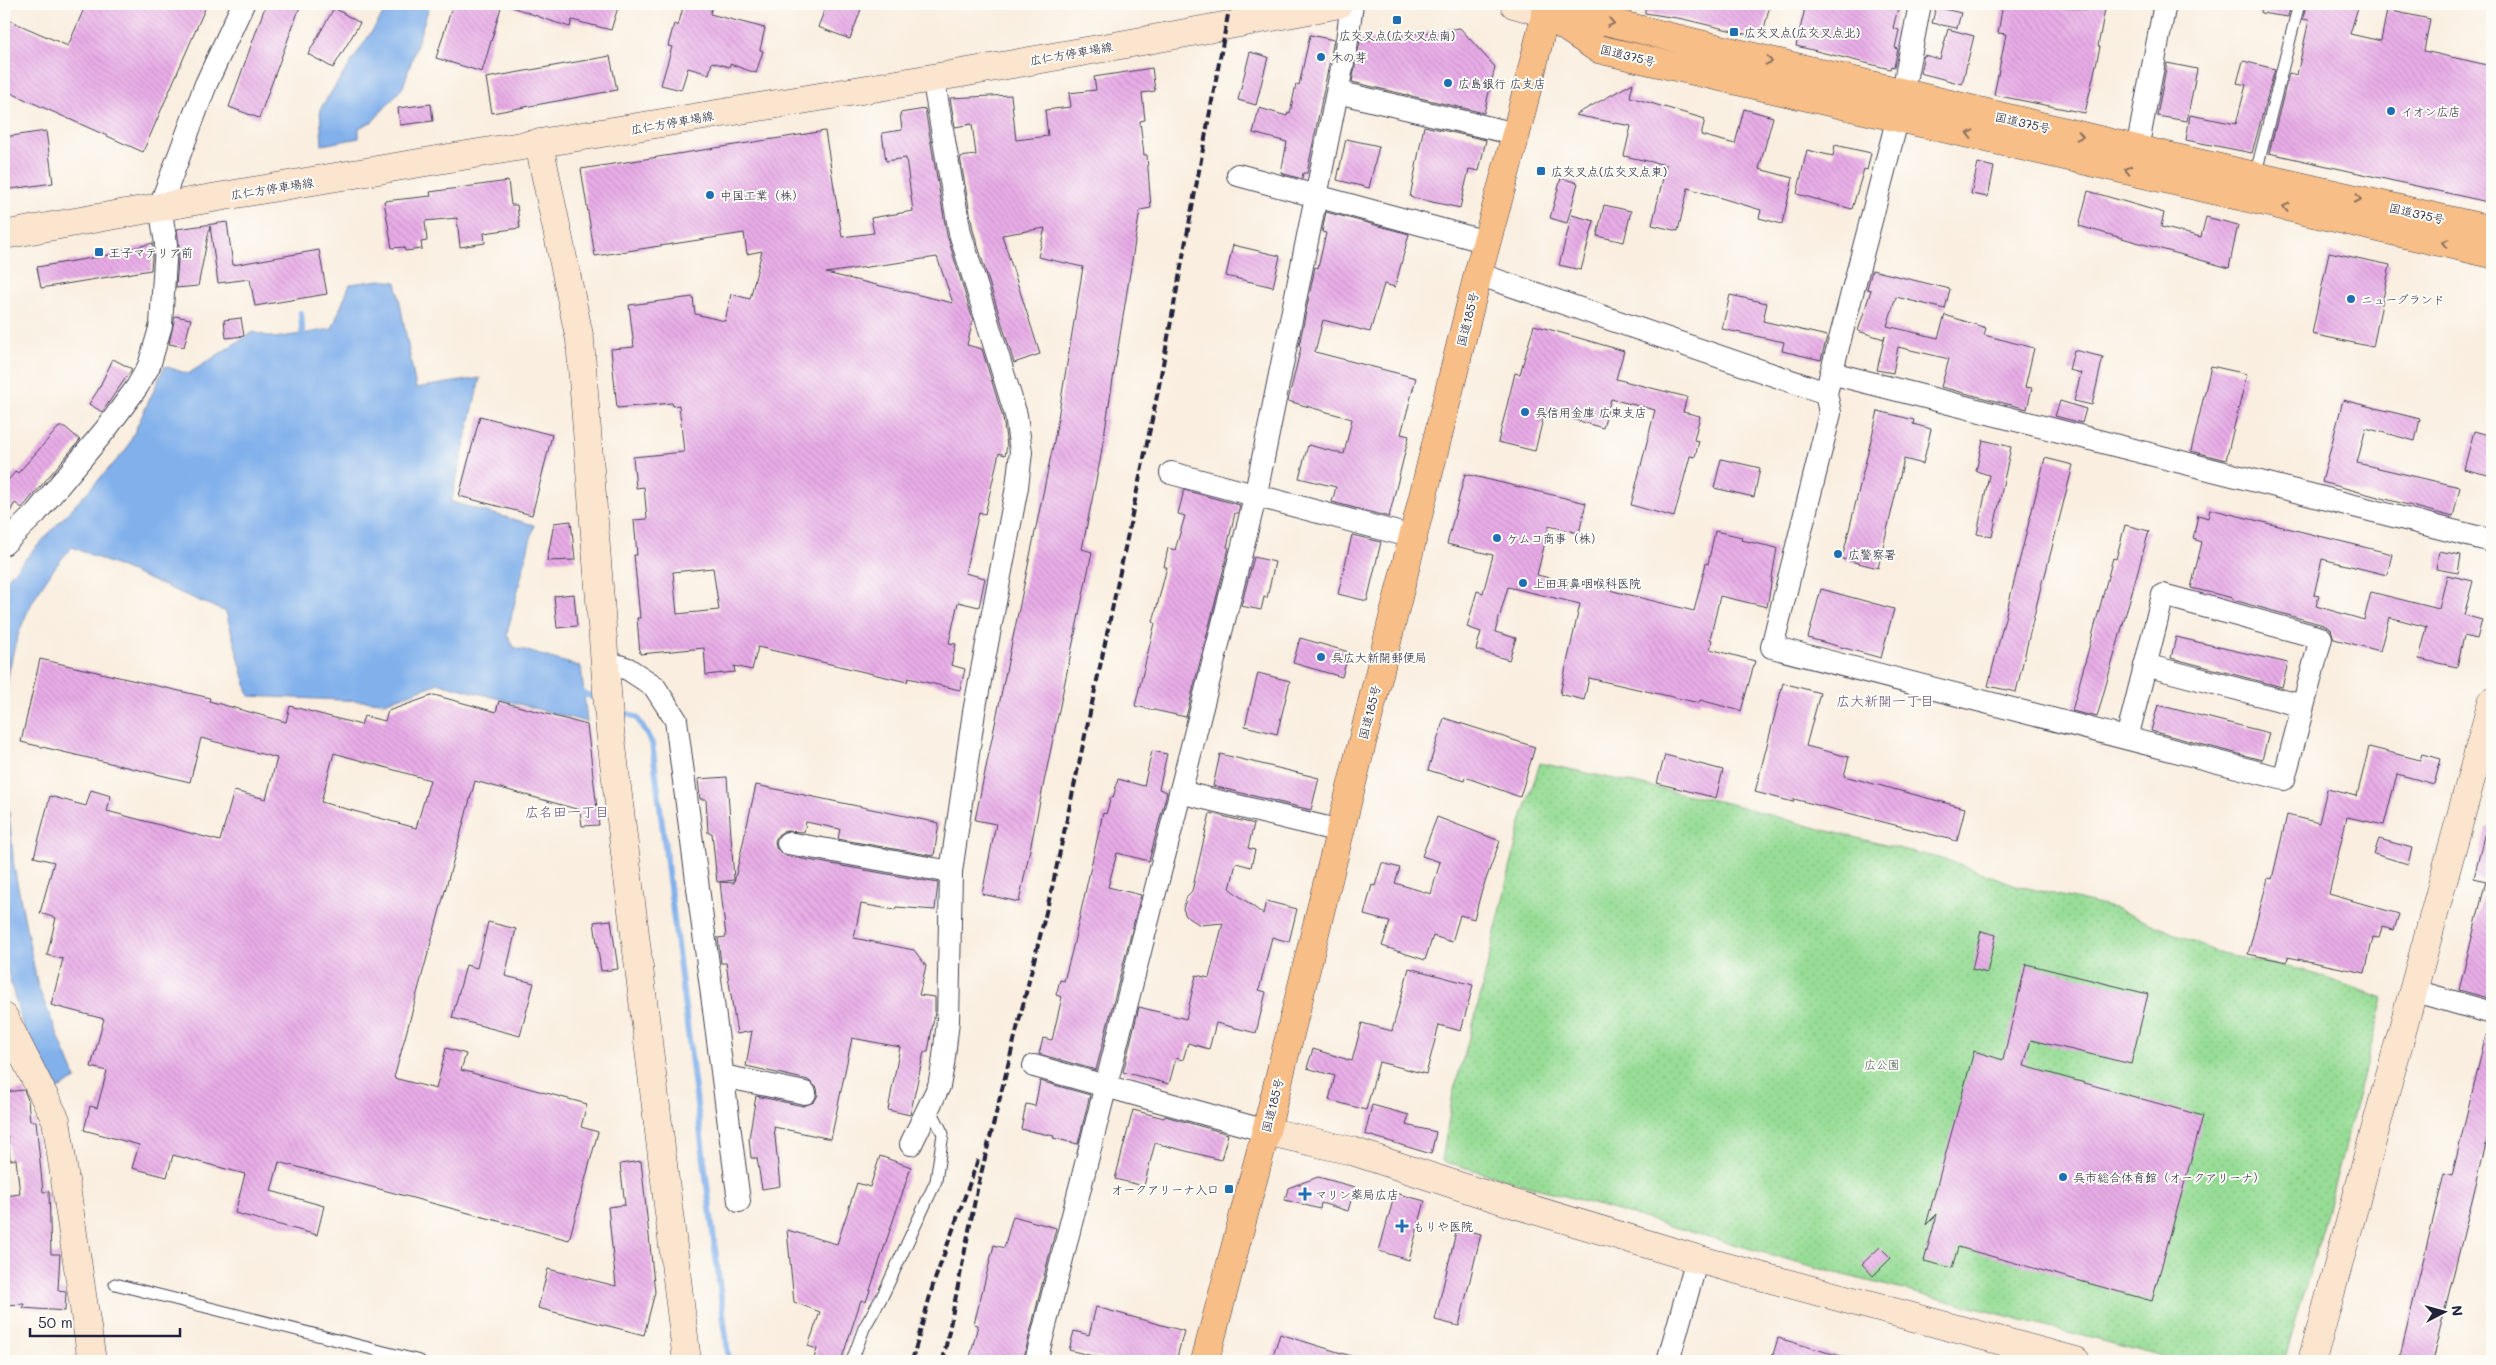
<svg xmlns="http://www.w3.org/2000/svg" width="2496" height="1365" font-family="Mali,'Klee One',sans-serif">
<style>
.park{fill:url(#park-dots);stroke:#5c8068}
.water{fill:#81b0eb;stroke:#526993}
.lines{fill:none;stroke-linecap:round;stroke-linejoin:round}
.stream{stroke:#81b0eb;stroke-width:6}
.building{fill:url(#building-back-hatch);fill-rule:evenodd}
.lane-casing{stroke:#424154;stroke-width:13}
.street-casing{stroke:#424154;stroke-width:24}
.secondary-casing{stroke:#424154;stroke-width:29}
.highway-casing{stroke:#424154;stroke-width:29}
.lane{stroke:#fff;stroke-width:11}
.street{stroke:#fff;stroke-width:22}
.secondary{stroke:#fce5cf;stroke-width:28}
.highway{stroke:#f7be87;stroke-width:28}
.rail{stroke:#22223b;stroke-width:4;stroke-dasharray:8 4;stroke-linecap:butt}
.oneway{stroke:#8c7061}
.poi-dot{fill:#1f6fb2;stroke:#fdfcf7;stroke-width:2}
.labels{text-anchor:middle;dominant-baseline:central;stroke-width:4;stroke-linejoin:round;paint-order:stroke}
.poi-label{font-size:12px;fill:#22223b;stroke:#fdfcf7;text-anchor:start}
.street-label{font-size:12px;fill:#22223b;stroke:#fdfcf7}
.park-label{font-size:12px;fill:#455a56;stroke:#fdfcf7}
.neighbourhood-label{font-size:14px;fill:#675277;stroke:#fdfcf7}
</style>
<defs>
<pattern id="park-dots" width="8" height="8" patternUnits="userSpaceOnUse" patternTransform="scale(1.25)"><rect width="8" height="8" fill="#97dd96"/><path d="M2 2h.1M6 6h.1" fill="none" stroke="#82bd82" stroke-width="1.8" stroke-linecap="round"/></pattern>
<pattern id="building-back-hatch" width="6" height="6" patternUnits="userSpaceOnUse" patternTransform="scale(1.25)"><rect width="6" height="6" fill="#e8ace7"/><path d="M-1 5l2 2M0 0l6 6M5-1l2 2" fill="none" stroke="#c794c7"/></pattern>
</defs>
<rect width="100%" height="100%" fill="#fdfcf7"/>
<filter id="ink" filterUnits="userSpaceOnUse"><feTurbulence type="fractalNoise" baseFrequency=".02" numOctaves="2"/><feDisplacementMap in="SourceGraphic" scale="10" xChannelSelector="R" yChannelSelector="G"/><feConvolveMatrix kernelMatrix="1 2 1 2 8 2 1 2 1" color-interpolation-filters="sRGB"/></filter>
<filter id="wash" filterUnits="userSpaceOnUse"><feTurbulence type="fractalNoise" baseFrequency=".0096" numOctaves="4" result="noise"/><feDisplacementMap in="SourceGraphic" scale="20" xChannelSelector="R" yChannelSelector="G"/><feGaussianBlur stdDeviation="1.12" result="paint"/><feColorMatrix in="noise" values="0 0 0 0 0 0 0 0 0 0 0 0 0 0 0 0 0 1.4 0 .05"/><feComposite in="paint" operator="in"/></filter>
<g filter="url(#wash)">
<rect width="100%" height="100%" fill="#f9eedf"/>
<!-- park -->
<path class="park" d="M1540,763L1727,803L1824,830L1943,859L2019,886L2117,909L2221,954L2302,970L2384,998L2323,1227L2284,1361H2178L2015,1318L1828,1271L1442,1161L1453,1093L1476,1014L1521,822Z"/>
<!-- water -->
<path class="water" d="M382,4H430L403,87L373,121L359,128V138L322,145L320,109L386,10Z
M380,280L396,282L416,388L480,378L451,502L534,525L507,634L514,647L581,667L587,722L439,683L387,702L249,696L226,612L72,547C27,597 10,642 4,708V582L126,450L165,366L188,374L253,332L275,338L332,329L350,284Z
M4,760L14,867L38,987L76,1079L56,1090L23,1028L4,958Z"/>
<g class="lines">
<!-- stream -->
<path class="stream" d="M301,313L303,341
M577,690L600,701
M616,708L637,718L652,743L729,1361"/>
</g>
<g id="blocks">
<!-- building -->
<path class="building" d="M86,4H207L143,152L4,90V18L68,46Z
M266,4H301L259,118L229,107Z
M453,4H502L482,72L436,58Z
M512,4H619L611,30L572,20L570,27L554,22L512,7Z
M684,4H699L712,8L710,14L765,28L760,50L763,51L756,73L730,64L729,67L712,62L709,74L688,68L681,90L661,85L672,47L668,46L674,24L678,26Z
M827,4H863L850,39L818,27Z
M1645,4H1770L1762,38L1683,19L1645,13Z
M1806,4H1899L1893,28L1899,30L1895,48L1898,49L1894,67L1891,66L1890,69L1796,46Z
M2003,4L2038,6V4H2055L2085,10L2086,4H2106L2098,46L2100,47L2085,113L1994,95L2006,34L1998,33Z
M2262,4H2291L2288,17L2261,13Z
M2306,4H2359L2350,34L2381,41L2387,10L2430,19L2424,51L2492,66V203L2269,153L2289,73L2297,75L2309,20L2303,19Z
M1936,7L1961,13L1957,28L1932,23Z
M334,8L360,23L333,68L308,54Z
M1460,28L1495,67L1484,113L1352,82L1360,41Z
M1948,29L1974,36L1962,84L1920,73L1924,55L1940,59Z
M1310,35L1334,40L1307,173H1303L1302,179L1281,173L1287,142L1253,133L1259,108L1287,116L1288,112L1290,113L1296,84L1299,85Z
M1250,52L1268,57L1256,105L1238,100Z
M610,56L617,90L492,113L486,78Z
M2243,61L2275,69L2252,153L2186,140L2190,115L2236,124L2246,85L2237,83Z
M2167,63L2197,69L2187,121L2157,116Z
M1152,68L1155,91L1142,93L1145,120L1140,121L1144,155H1147L1151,208L1140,210L1100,461L1082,549L1092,552L1019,902L982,894L996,824L975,820L1055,436L1083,267L1038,257L1045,228L1002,235L1040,354L1014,363L973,230L960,157L976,155L972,124L955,127L950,98L1011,95L1016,140L1048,136L1045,110L1071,107L1069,93L1096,90L1094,77Z
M1633,83L1630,97L1705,119L1701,135L1735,144L1744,109L1773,117L1759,169L1793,178L1782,224L1759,218L1761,210L1688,188L1678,231L1652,225L1666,165L1624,156L1631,126L1575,115Z
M431,104L433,121L400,125L398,108Z
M925,109L947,235L973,320L967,345L982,349L1003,418L1007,446L1005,455L999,453L985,514L979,512L965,573L985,578L979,607L958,602L949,643L956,644L951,665L965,669L960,690L908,678L907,682L758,647L752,670L734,666L735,672L706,675L704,648L640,654L637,618H640L634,555H637L634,520L647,519L644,487L636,488L633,457L684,452L679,405L673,406L672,403L617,408L611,349L634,347L629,305L693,297L695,314L725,321L731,294L750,299L762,251L747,254L744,233L595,256L581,169L825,131L842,237L874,233L871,218L913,211L906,158L886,161L882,133L902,130L900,113ZM937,257L953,303L826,273ZM713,568L719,610L677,614L673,572Z
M1424,126L1486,140L1479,171L1469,169L1460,208L1410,197Z
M46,131L53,183L4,190V137Z
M1346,139L1379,146L1369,188L1337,180Z
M1835,145L1871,153L1867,170L1864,169L1852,209L1797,194L1807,150L1833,156Z
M1978,163L1994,167L1988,197L1971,194Z
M1561,178L1578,183L1567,223L1550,218Z
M508,181L511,205H517L520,228L484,233L485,243L460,247L457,218L425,221L427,241L421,242L422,249L405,251L404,247L392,248L384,201L431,196L430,192Z
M2088,191L2164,213L2161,227L2201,237L2206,217L2238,225L2229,268L2079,226Z
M1604,205L1631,211L1624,242L1597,236Z
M1326,212L1409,234L1395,287L1384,284L1370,332L1323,320L1315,352L1416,378L1401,434L1409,436L1389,517L1332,502L1336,487L1299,478L1308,445L1344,454L1352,419L1288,401L1301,347L1299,346L1315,267L1318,268L1326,233L1322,232Z
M1572,215L1594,221L1581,270L1559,265Z
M227,222L233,265L319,250L327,294L255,306L250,279L218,283L210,226L198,286L176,288L179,245L177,229Z
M153,243L151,270L41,288L37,267L122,253L121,251Z
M1233,245L1280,256L1273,287L1226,276Z
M2329,252L2390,265L2373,347L2312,334Z
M1872,270L1950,289L1945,309L1896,297L1887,326L1938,338L1945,315L1986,328L1984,335L2034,348L2025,387L2032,388L2027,409L1941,387L1949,359L1898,347L1893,373L1877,370L1885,335L1884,339L1858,331L1871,290L1867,289Z
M1730,295L1767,303L1763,321L1827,336L1821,360L1782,351L1784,342L1722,329Z
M175,316L191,319L184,347L169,344Z
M241,318L244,336L226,338L224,320Z
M1534,325L1624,351L1616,379L1687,397L1683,412L1700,416L1694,440L1699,441L1695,457L1690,456L1674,517L1631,505L1655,410L1611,399L1603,428L1545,411L1535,451L1498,442L1515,373L1520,374Z
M2074,350L2103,357L2092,405L2074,401L2081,373L2069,370Z
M113,359L132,369L102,412L89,404L98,390Z
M2211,366L2247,374L2226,460L2191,451Z
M2343,400L2420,419L2415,441L2366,428L2357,463L2460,487L2453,517L2322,482Z
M2060,401L2086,409L2082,423L2055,416Z
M1878,411L1914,420L1913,424L1931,429L1923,464L1904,459L1878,568L1842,559Z
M480,416L552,435L532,515L459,496Z
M59,427H65L80,440L22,508L15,503L4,522V485L16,471L18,473Z
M2474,431L2492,436V476L2464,469Z
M1983,440L2011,447L1992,537L1977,534L1989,475L1976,471Z
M2045,458L2073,465L2044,579L2043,578L2016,692L1988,686Z
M1721,459L1760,468L1754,497L1714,488Z
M1465,474L1586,503L1579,533L1549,526L1537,575L1585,586V584L1694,611L1706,563L1708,564L1715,531L1742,537L1741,540L1777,548L1767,607L1720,596L1710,639L1712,640L1710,649L1755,661L1741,711L1700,700L1699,703L1589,678L1584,700L1560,694L1580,604L1508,587L1495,632L1516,638L1509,660L1476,650L1481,632L1467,627L1477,591L1483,593L1493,555L1447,544Z
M1184,490L1240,505L1238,513H1235L1227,547L1229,548L1186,717L1135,706L1155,623L1153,622L1167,567H1164L1168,548L1175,550L1185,516L1178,514Z
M2210,509L2392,554L2387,575L2322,559L2314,595L2319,596L2316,606L2364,620L2371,592L2439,609L2447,575L2473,581L2464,615L2482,620L2477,639L2464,636L2457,667L2419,659L2427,627L2389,617L2380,651L2334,639L2331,629L2324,625L2233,600V598L2191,588L2202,542L2193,539L2198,515L2208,518Z
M571,521L575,560L547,561L554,523Z
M2125,525L2149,531L2097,717L2072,711L2113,558L2116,559Z
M1352,535L1381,542L1367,601L1338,594Z
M2439,551L2461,555L2458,573L2436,569Z
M1254,557L1275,562L1267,598L1264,597L1261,610L1241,606Z
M1821,589L1894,609L1881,658L1808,638Z
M574,594L577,626L557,628L554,596Z
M2176,637L2288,663L2282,687L2171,658Z
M1300,638L1349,652L1342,677L1293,663Z
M40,659L210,698L209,701L286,722L290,706L361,725L364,716L385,721L388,711L434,695L496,712L499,701L587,725L599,825L582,826L580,810L475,781L394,1078L436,1089L446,1048L466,1054L461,1070L587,1104L581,1127L598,1132L569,1240L279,1162L271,1191L324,1206L317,1235L235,1213L245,1174L173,1155L167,1177L132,1168L139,1145L84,1130L90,1106L97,1108L107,1071L91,1067L104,1019L51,1005L63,959L47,955L56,918L40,913L54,862L34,857L50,796L86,806L91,790L111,796L107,811L220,841L234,791L266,799L277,758L201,738L190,782L21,742ZM334,753L430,780L416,828L321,802Z
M1258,673L1290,681L1277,734L1245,726Z
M1783,683L1820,693L1806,746L1849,757L1844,776L1965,808L1957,841L1794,799L1793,802L1755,792Z
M2158,705L2269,733L2262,760L2151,731Z
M1444,718L1535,747L1520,797L1465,777L1464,781L1428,770Z
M2369,747L2420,760L2422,754L2441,759L2434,784L2397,774L2384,825L2347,817L2329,894L2399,914L2394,930L2382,927L2379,938L2373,937L2365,973L2288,957L2287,962L2248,954L2268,878L2272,879L2287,815L2319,823L2327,789L2357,796Z
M1152,751L1167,754L1159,789L1167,792L1149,861L1117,853L1108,887L1141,895L1096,1070L1039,1054L1043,1038L1052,1040L1062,997L1056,995L1060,980L1064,981L1072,951L1103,813L1106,814L1111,797L1113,798L1118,779L1144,786Z
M1220,754L1319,778L1311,810L1213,786Z
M1665,755L1723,770L1716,798L1657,783Z
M727,777L734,880L717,882L712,833H708L706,799H700L698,779Z
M756,785L939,823L934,856L838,839L840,829L806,822L804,832L784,831L778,835L775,841L776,848L786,856L938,883L935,910L896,907L895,910L861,904L854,938L914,950L926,966L919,995L935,997V1012L928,1052H924L910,1115L888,1110L900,1047L852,1038L831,1139L774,1127L780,1186L762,1189L757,1158H751L749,1138L756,1096L803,1106L814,1102L818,1095L817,1088L808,1080L746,1066L752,1031L737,1034L726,963H721L718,938L726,937L720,882L734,883Z
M1210,813L1254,824L1248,848L1255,850L1251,867L1236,863L1230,889L1263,914L1266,901L1297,909L1289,942L1272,937L1259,990L1266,992L1256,1033L1216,1023L1209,1049L1188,1043L1183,1060L1176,1058L1169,1084L1123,1072L1139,1007L1186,1019L1196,975L1209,978L1223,923L1200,925L1186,916L1183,909L1187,896L1192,891Z
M1437,817L1500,841L1481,893L1474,919L1460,915L1452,942L1433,936L1425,960L1382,946L1390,922L1364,915L1372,885L1375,886L1382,863L1400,868L1395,883L1431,894L1440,862L1422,856Z
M2486,827L2492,828V999L2459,990L2486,881L2474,878Z
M2379,839L2412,848L2408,864L2374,854Z
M611,920L618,969L601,971L594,922Z
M488,922L516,929L505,976L534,983L520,1036L452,1018L466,965L477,968Z
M1981,931L1996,935L1987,973L1972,969Z
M2026,964L2148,994L2131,1064L2031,1040L2024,1066L2203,1116L2152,1301L1958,1247L1952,1268L1924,1261L1937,1214L1926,1225L1974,1051L2003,1060Z
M1409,968L1473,985L1461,1031L1439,1025L1426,1074L1379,1062L1366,1110L1329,1100L1335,1076L1307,1068L1313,1049L1352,1061L1362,1023L1392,1031Z
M2486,1035L2492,1036V1120L2432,1361H2399L2444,1174L2452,1176Z
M1040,1081L1090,1095L1078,1144L1053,1138L1054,1136L1021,1129L1026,1104L1035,1106Z
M24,1090L28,1100L30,1121H36L43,1192L49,1191L51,1254H60L58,1290L66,1291L65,1311L23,1308L24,1304L4,1305V1196L20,1194L16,1159L10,1160L8,1137H4V1092Z
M1372,1105L1409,1115L1406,1125L1436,1132L1431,1154L1365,1134Z
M1133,1110L1164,1118L1165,1116L1228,1134L1221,1160L1155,1143L1144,1186L1115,1179Z
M880,1156L911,1167L866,1302L861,1300L841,1361H813L817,1349L808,1346L820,1312L794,1302L787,1230L837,1244L857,1183L870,1187Z
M641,1161L655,1292L644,1335L538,1308L548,1269L616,1286L608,1207L625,1205L620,1164Z
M1318,1177L1355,1187L1348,1211L1321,1203L1320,1209L1285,1200L1288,1188Z
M1395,1193L1425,1201L1409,1260L1379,1251Z
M1013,1216L1056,1228L1023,1361H969L978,1325L974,1324L994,1245L1004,1248Z
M1457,1228L1481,1234L1459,1326L1435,1320Z
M1880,1247L1891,1258L1873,1276L1862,1264Z
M1096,1307L1184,1331L1176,1361H1112L1069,1350L1074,1331L1089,1335Z
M1280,1334L1354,1357V1361H1271Z
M1778,1338L1843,1357L1842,1361H1771Z"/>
</g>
</g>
<g filter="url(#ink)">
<use href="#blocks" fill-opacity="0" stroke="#424154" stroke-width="1"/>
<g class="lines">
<defs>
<path id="lane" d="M2255,176L2299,4
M115,1284L420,1361
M852,1361L864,1328L883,1295L936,1181L943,1134L929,1106"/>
<path id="street" d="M1337,92L1516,134
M2137,149L2165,4
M1238,175L1487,242
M1478,274L1826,393L1898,117L1920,4
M1831,373L2492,541
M1826,393L1830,413L1772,647L2284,779L2321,638L2163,595L2127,738
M1171,473L1413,537
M4,544L36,513L106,429L137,387L149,366L161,325L166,244L160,206L206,84L243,4
M604,661L628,669L654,686L676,720L739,1201
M2145,665L2303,706
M1180,792L1340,831
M788,843L951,872
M2415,991L2492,1013
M1034,1066L1266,1131
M723,1076L805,1093
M911,1144L939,1086L943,1065L948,1021L951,872L974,712L1017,487L1021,452L1016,415L960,233L933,77
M1036,1361L1255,498L1346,48L1352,4
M1668,1361L1697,1259"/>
<path id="secondary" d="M1514,4L1545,13L1559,4
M539,144L580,340L610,730L687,1361
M4,235C448,153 896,91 1339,4
M4,1017L56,1120L92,1361
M1266,1131L1352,1151L1508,1202L1697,1259L2076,1361
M2312,1361L2492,702"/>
<path id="highway" d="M1545,13L1598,49L2492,254
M1552,14L1605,21L2137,149L2492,230
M1205,1361L1266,1131L1478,274L1516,134L1548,4"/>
</defs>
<!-- lane casing -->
<use href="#lane" class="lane-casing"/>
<!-- street casing -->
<use href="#street" class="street-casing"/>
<!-- secondary casing -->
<use href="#secondary" class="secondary-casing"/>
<!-- highway casing -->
<use href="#highway" class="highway-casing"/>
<!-- lane -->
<use href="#lane" class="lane"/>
<!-- street -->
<use href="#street" class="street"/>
<!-- secondary -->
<use href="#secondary" class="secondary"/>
<!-- highway -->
<use href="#highway" class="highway"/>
<!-- rail -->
<path class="rail" d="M912,1361L933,1285L978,1160
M943,1361L977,1190L1052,888L1104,648L1158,391L1230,4"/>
</g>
<!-- one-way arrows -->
<defs><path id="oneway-chevron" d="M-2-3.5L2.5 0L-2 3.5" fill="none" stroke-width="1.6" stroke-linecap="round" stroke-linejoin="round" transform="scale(1.25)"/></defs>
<g class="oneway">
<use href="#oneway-chevron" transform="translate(1611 23) rotate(13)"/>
<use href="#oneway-chevron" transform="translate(1769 61) rotate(14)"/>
<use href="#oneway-chevron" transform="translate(1970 134) rotate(-167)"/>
<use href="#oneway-chevron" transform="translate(2080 136) rotate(13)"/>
<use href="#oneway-chevron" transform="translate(2128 170) rotate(-167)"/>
<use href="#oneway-chevron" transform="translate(2358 199) rotate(13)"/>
<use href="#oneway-chevron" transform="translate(2286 207) rotate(-167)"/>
<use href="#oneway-chevron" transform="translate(2445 243) rotate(-167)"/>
</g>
</g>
<!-- markers -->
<g class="poi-dot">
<rect x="1392" y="15" width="10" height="10" rx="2.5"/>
<rect x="1729" y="27" width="10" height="10" rx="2.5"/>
<circle cx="1321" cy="57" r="5"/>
<circle cx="1448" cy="83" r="5"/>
<circle cx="2391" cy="111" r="5"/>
<rect x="1536" y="166" width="10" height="10" rx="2.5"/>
<circle cx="710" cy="195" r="5"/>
<rect x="94" y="247" width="10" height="10" rx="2.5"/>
<circle cx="2351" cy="299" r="5"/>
<circle cx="1525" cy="412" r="5"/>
<circle cx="1497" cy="538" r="5"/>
<circle cx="1838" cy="554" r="5"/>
<circle cx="1523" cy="583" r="5"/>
<circle cx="1321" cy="657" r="5"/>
<circle cx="2063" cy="1177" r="5"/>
<rect x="1224" y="1184" width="10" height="10" rx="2.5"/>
<path d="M1302.5 1186.5h5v5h5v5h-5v5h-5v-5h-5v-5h5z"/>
<path d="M1399.5 1218.5h5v5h5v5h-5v5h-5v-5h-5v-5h5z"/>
</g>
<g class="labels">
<!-- poi labels -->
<g class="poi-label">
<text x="1744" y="32">広交叉点(広交叉点北)</text>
<text x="1397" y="35" text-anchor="middle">広交叉点(広交叉点南)</text>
<text x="1331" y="57">木の芽</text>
<text x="1458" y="83">広島銀行 広支店</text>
<text x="2401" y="111">イオン広店</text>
<text x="1551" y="171">広交叉点(広交叉点東)</text>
<text x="720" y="195">中国工業（株）</text>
<text x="109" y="252">王子マテリア前</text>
<text x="2361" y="299">ニューグランド</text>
<text x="1535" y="412">呉信用金庫 広東支店</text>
<text x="1507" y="538">ケムコ商事（株）</text>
<text x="1848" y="554">広警察署</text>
<text x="1533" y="583">上田耳鼻咽喉科医院</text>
<text x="1331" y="657">呉広大新開郵便局</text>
<text x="2073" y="1177">呉市総合体育館（オークアリーナ）</text>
<text x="1219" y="1189" text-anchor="end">オークアリーナ入口</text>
<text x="1315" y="1194">マリン薬局広店</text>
<text x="1413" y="1226">もりや医院</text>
</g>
<!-- street labels -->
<g class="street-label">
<text transform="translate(1071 53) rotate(-10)">広仁方停車場線</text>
<text transform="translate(1628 55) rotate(14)">国道375号</text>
<text transform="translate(672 122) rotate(-10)">広仁方停車場線</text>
<text transform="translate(2023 122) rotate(13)">国道375号</text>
<text transform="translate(272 188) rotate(-9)">広仁方停車場線</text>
<text transform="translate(2417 213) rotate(13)">国道375号</text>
<text transform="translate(1467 319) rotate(-76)">国道185号</text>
<text transform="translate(1369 712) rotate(-76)">国道185号</text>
<text transform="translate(1272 1105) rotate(-76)">国道185号</text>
</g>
<!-- park labels -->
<g class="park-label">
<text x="1882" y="1064">広公園</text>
</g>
<!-- neighbourhood labels -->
<g class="neighbourhood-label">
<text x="1885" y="700">広大新開一丁目</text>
<text x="567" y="811">広名田一丁目</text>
</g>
</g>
<!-- margin -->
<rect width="2496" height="1365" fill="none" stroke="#fdfcf7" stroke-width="20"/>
<!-- north arrow -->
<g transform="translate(2444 1312) rotate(84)" stroke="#fdfcf7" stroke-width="4" paint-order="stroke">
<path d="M0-4L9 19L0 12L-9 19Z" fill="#22223b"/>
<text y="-8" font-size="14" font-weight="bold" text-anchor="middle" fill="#22223b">N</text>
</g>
<!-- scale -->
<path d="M30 1328v8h150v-8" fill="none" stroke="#22223b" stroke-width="2.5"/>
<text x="38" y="1328" font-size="15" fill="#22223b" stroke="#fdfcf7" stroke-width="4" paint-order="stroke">50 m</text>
</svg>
